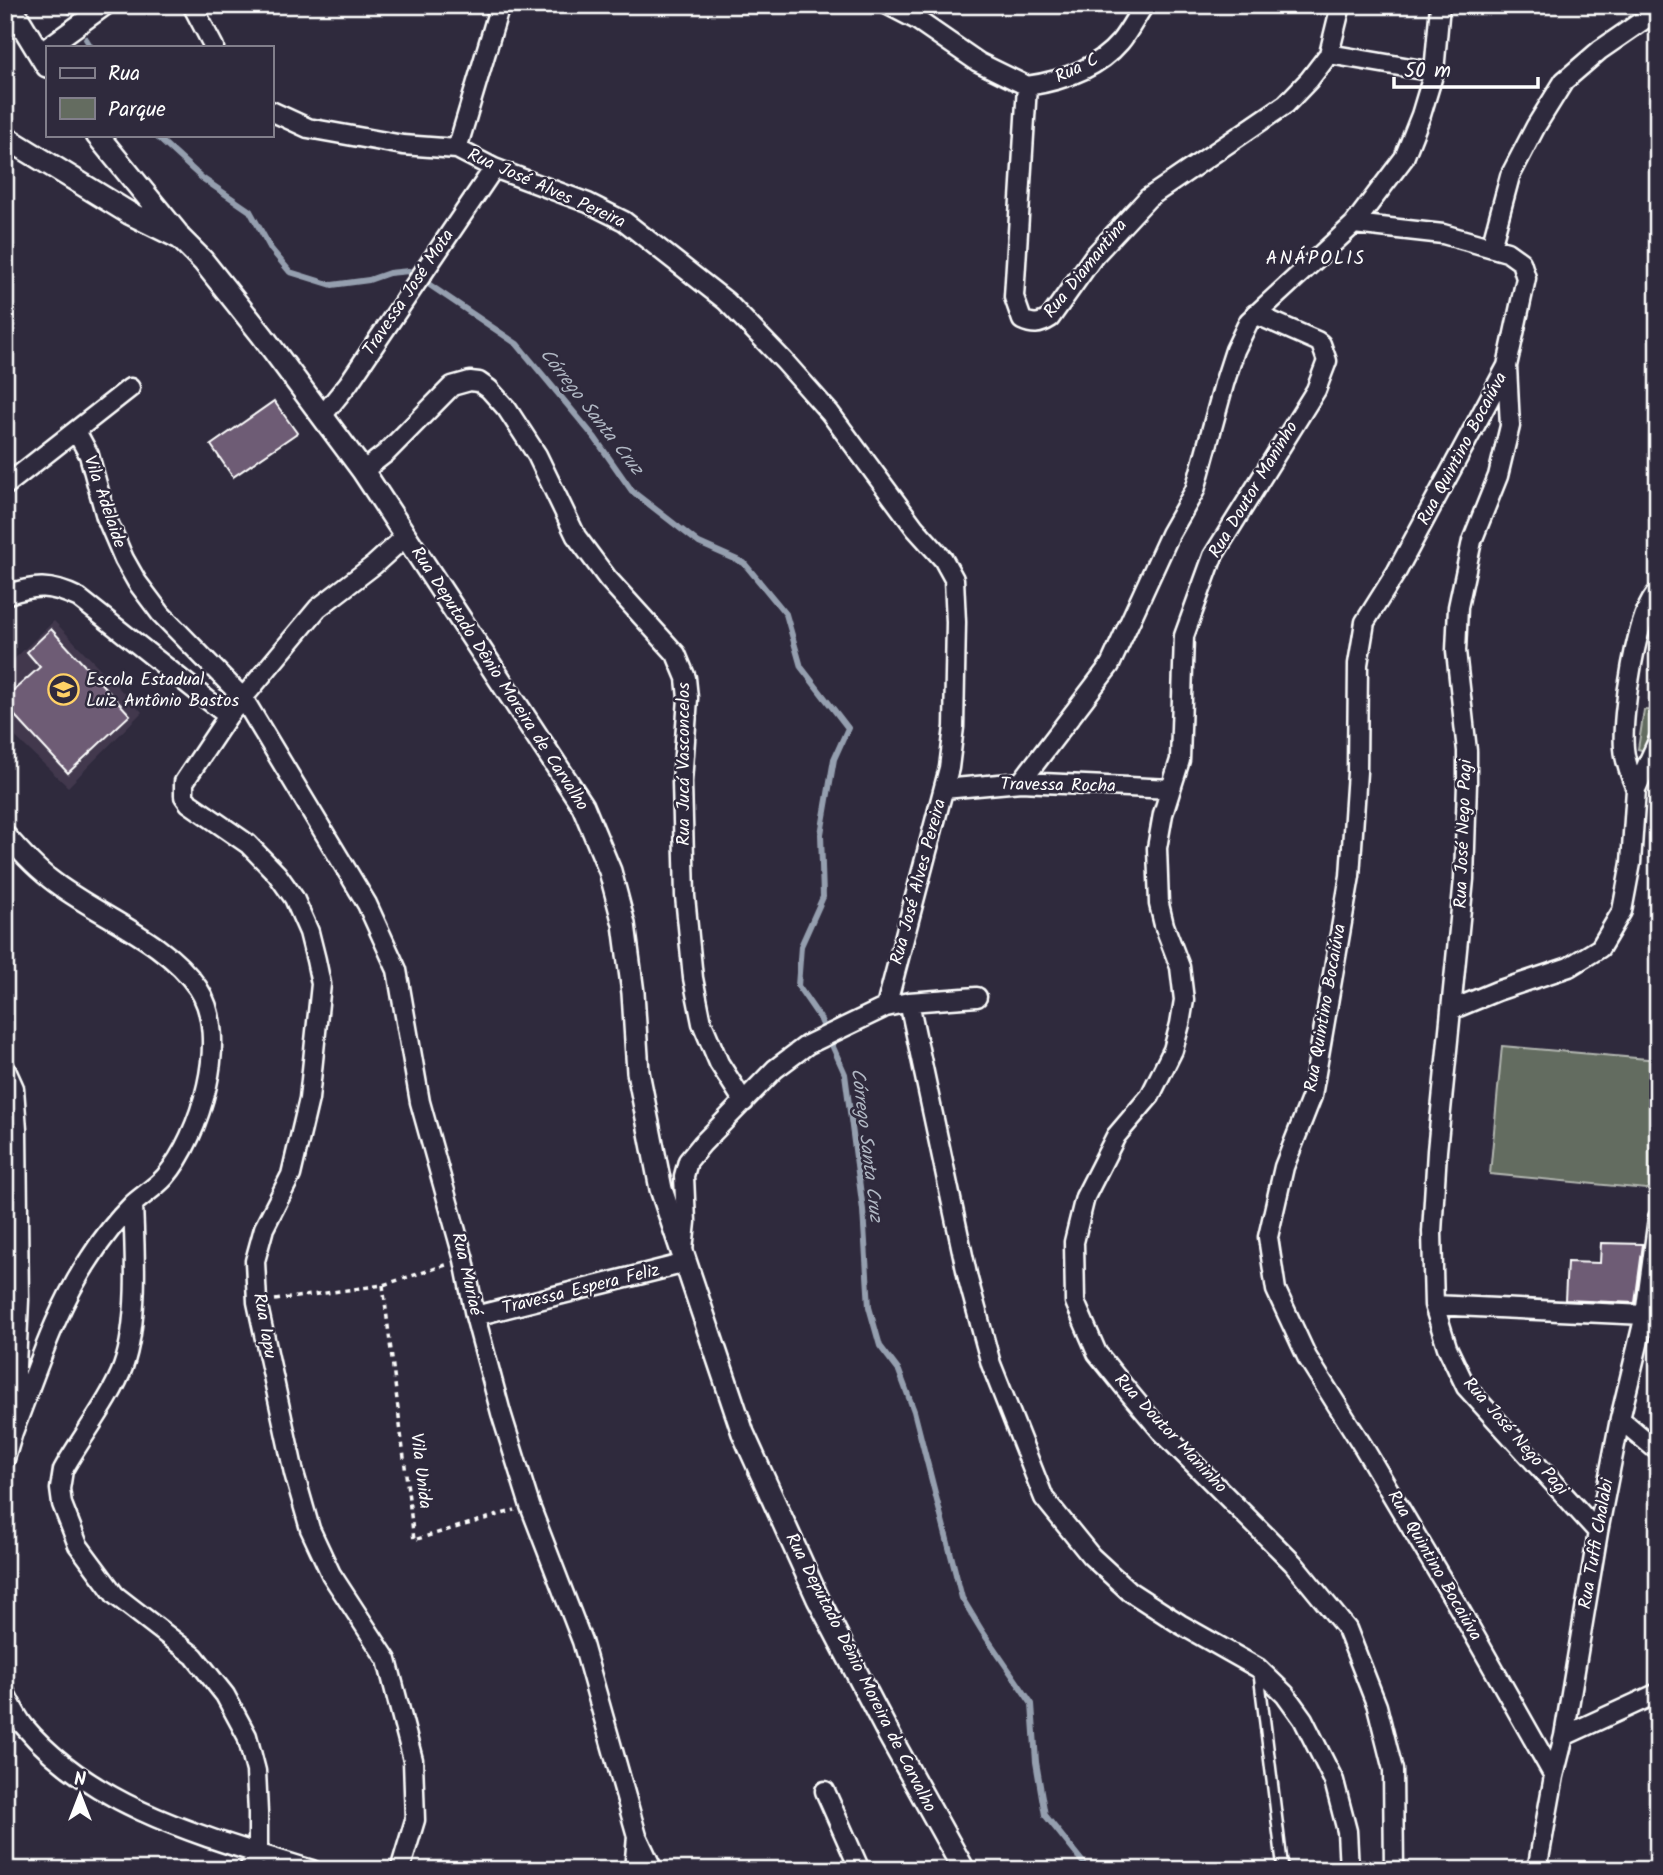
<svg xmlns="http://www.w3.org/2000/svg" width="1663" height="1875" font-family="Kalam,sans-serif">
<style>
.built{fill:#42394e}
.green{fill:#646c60;stroke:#b2b6b0;stroke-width:2}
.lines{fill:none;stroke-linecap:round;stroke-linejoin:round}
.stream{stroke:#959faf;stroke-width:6}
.building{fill:#6e5c75;stroke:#fff;stroke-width:2}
.service-casing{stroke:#fff;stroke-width:14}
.minor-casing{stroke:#fff;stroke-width:23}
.tertiary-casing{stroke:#fff;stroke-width:26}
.path{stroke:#fff;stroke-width:3.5;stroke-dasharray:5 5;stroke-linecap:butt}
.service{stroke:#2f2a3d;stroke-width:9}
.minor{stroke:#2f2a3d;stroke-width:18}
.tertiary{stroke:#2f2a3d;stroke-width:21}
.labels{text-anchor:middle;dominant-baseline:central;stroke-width:5;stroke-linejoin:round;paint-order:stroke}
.street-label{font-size:18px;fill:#fff;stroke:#2f2a3d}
.poi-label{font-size:18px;fill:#fff;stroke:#2f2a3d;text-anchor:start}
.neighbourhood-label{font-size:19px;letter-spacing:2px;fill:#fff;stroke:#2f2a3d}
.water-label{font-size:19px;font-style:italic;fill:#b0b7c3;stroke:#2f2a3d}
</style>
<rect width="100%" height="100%" fill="#2f2a3d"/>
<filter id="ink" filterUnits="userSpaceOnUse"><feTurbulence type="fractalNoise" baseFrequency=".0143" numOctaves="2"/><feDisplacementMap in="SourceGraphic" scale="14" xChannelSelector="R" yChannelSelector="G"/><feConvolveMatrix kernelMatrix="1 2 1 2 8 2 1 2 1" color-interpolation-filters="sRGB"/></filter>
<g filter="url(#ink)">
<!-- built -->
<path class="built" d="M54,621L142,712L68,787L5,727V668Z"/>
<!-- green -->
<path class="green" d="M1644,710L1658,711V739L1649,752L1638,749Z
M1502,1046L1658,1060L1656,1190L1490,1174Z"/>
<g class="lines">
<!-- stream -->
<path class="stream" d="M66,5L70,12
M86,39L91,47
M155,135L202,178L250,211L271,249L290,272L332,285L369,280L389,273L409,271L517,344L595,438L632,491L699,543L744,563L786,614L801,667L848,728L834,759L821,834L823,897L801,946L798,986L820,1018L845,1074L863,1210L869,1307L880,1346L899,1371L914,1411L962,1598L982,1631L1032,1704L1036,1762L1045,1815L1089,1870"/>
</g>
<!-- building -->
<path class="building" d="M274,401L297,433L233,477L211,445Z
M51,629L130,715L68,773L5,705V698L40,667L27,652Z
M1601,1243L1643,1244L1635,1303L1565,1300L1567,1262L1600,1263Z"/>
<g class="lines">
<defs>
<path id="service" d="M1259,1674L1283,1870"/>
<path id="minor" d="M192,5L214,47
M888,5L917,20L978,62L1027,86
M48,47L106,5
M1329,54L1434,72
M1027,86L1014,297L1022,320C1033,325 1039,325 1050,318L1094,256L1148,198L1286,104L1309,80L1329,54L1341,5
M1027,86C1061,81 1097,69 1120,42C1129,31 1136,17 1144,5
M271,111L308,128L403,145L457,149L494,168L588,203L624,221L726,301L784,361L830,413L915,528L943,559L954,579L956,622L954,727L949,768L886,1007
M457,149L500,5
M1354,224L1443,234L1507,252L1521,262L1526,278L1507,366L1510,426L1498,476L1472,541L1458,607L1456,651L1467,751V783L1464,879L1437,1151L1432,1232L1434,1305L1447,1347L1466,1387L1598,1532
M1491,247L1510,176L1536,126L1564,81L1600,50L1658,10
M1255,314L1317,341L1321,344L1327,361L1316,390L1213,556L1184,636L1180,760L1163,814L1157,848L1159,904L1164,925L1180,967L1184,1000L1180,1024L1173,1050L1150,1096L1116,1136L1085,1197L1074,1242L1075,1302L1097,1353L1126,1389L1161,1431L1293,1563L1347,1629L1377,1706L1393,1770L1394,1870
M1507,366L1397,571L1365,622L1358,664L1357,772L1350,876L1312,1096L1284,1167L1268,1237L1276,1290L1307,1357L1364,1448L1459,1608L1554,1776
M322,416L348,384L494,168
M76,431L89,455L106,517L124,559L137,582L161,614L243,698L367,904L397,970L420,1102L464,1260L475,1316L501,1413L530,1506L582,1641L637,1836L653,1870
M363,471L386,453L452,386L470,381L479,382L489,389L507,409L537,455L576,536L608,579L676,654L686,678L688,698L682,782L685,896L693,978L702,1023L719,1063L744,1102
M5,486L130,388
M5,595C35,585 50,584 79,598L228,716
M1021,782L1110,665L1170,534L1195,490L1224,384L1235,350L1249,321L1354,224L1404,158L1421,115L1434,72L1440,5
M944,789L1021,782L1171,789
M1636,789C1630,775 1625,762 1624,748C1621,718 1636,611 1658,592
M5,834C19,850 33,866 50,879C95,915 165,939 198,988C231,1037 200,1136 165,1177C156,1187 143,1195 133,1204C117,1220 102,1239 90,1258C55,1310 36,1373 13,1432
M909,1002L977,997
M1451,1010L1497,991L1569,967L1600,948L1622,911L1631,863L1636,789L1658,741
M5,1068L14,1088L17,1130L19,1300L13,1432L5,1459
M133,1205C135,1251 139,1323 123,1367C112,1398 80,1439 63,1470L60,1489L62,1504L78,1545L115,1595L194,1656L225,1695L247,1736L256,1771L258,1813V1853L248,1870
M683,1250L686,1222L684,1176L688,1161L702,1144L775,1069L807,1045L886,1007L909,1002L968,1279L991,1364L1044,1498L1091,1556L1129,1591L1180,1624L1258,1668L1285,1694L1303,1719L1334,1781L1347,1831L1349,1870
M1434,1305L1645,1315L1654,1314
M475,1316L686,1263
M1620,1419L1658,1451
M5,1693C11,1704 16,1716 24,1726C96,1811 210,1838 312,1870
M1564,1736L1658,1693
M825,1791L860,1870
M400,1870L415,1820L413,1760L387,1660L331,1574L310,1529L294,1473L257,1302L255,1261L264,1228L291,1175L309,1099L321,984L316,960L309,932L294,898L277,874L248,844L189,803L184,796V782L228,716L318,608L374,565L406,536
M634,1870L637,1836
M1537,1870L1554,1776L1564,1736L1598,1532L1620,1419L1645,1315L1658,1218"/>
<path id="tertiary" d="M10,5L47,66
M97,135L177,233
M5,137L129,213L180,238L203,261L262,335L363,471L583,806L610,871L624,924L633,993L638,1072L661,1189L743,1433L818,1599L889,1735L964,1870"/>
</defs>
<!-- service casing -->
<use href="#service" class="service-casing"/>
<!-- minor casing -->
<use href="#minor" class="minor-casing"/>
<!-- tertiary casing -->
<use href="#tertiary" class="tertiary-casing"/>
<!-- path -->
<path class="path" d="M383,1285L414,1540L515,1510
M275,1300L383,1285L449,1264"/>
<!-- service -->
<use href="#service" class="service"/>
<!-- minor -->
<use href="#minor" class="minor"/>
<!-- tertiary -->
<use href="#tertiary" class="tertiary"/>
</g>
</g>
<!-- icons -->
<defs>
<symbol id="school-ring" viewBox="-11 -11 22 22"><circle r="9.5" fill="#2f2a3d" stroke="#ffd166" stroke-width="1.5"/><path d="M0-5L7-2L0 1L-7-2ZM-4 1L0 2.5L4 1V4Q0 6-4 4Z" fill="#ffd166"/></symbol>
</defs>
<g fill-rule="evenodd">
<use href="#school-ring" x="46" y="672" width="35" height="35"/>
</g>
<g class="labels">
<!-- street labels -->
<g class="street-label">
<text transform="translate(1077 69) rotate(-26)">Rua C</text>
<text transform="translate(546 189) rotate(24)">Rua José Alves Pereira</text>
<text transform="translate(1086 269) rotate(-51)">Rua Diamantina</text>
<text transform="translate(409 293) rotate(-56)">Travessa José Mota</text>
<text transform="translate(1463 449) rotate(-62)">Rua Quintino Bocaiúva</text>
<text transform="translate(1254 490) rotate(-59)">Rua Doutor Maninho</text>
<text transform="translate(104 502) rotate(71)">Vila Adelaide</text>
<text transform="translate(499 679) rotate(57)">Rua Deputado Dênio Moreira de Carvalho</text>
<text transform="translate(684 764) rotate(-90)">Rua Jucá Vasconcelos</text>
<text transform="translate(1058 786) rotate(1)">Travessa Rocha</text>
<text transform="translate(1464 834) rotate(-88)">Rua José Nego Pagi</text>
<text transform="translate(919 882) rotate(-75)">Rua José Alves Pereira</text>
<text transform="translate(1326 1008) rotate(-80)">Rua Quintino Bocaiúva</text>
<text transform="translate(466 1274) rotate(77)">Rua Muriaé</text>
<text transform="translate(581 1290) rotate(-14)">Travessa Espera Feliz</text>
<text transform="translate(264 1326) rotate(80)">Rua Iapu</text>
<text transform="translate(1170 1434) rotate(47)">Rua Doutor Maninho</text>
<text transform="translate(1515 1437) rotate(49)">Rua José Nego Pagi</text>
<text transform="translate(420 1471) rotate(83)">Vila Unida</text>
<text transform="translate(1597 1544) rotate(-80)">Rua Tuffi Chalabi</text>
<text transform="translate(1434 1566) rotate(60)">Rua Quintino Bocaiúva</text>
<text transform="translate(860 1673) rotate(63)">Rua Deputado Dênio Moreira de Carvalho</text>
</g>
<!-- poi labels -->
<g class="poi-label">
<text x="86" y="680">Escola Estadual<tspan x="86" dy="21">Luiz Antônio Bastos</tspan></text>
</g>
<!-- neighbourhood labels -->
<g class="neighbourhood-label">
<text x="1316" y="259">ANÁPOLIS</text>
</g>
<!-- water labels -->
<g class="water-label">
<text transform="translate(591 412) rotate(52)">Córrego Santa Cruz</text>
<text transform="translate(866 1145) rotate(83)">Córrego Santa Cruz</text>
</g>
</g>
<!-- margin -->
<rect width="1663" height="1875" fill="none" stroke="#2f2a3d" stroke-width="28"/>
<rect x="14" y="14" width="1635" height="1847" fill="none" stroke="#fff" stroke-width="2.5" filter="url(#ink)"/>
<!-- legend -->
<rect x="46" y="46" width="228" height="91" fill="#2f2a3d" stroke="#827f8b" stroke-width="2"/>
<rect x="60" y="68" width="35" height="10" fill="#2f2a3d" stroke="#827f8b" stroke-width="2"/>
<text x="108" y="80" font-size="21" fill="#ffffff">Rua</text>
<rect x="60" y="98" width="35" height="21" fill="#646c60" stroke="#827f8b" stroke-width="2"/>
<text x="108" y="116" font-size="21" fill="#ffffff">Parque</text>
<!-- north arrow -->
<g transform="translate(80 1795)" stroke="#2f2a3d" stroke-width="5" paint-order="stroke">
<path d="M0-5L12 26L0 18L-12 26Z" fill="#ffffff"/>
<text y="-10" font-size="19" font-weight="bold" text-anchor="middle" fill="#ffffff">N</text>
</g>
<!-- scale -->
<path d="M1394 77v10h144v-10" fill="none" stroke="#ffffff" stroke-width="3.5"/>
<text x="1404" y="77" font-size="21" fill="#ffffff" stroke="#2f2a3d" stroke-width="5" paint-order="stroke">50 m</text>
</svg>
